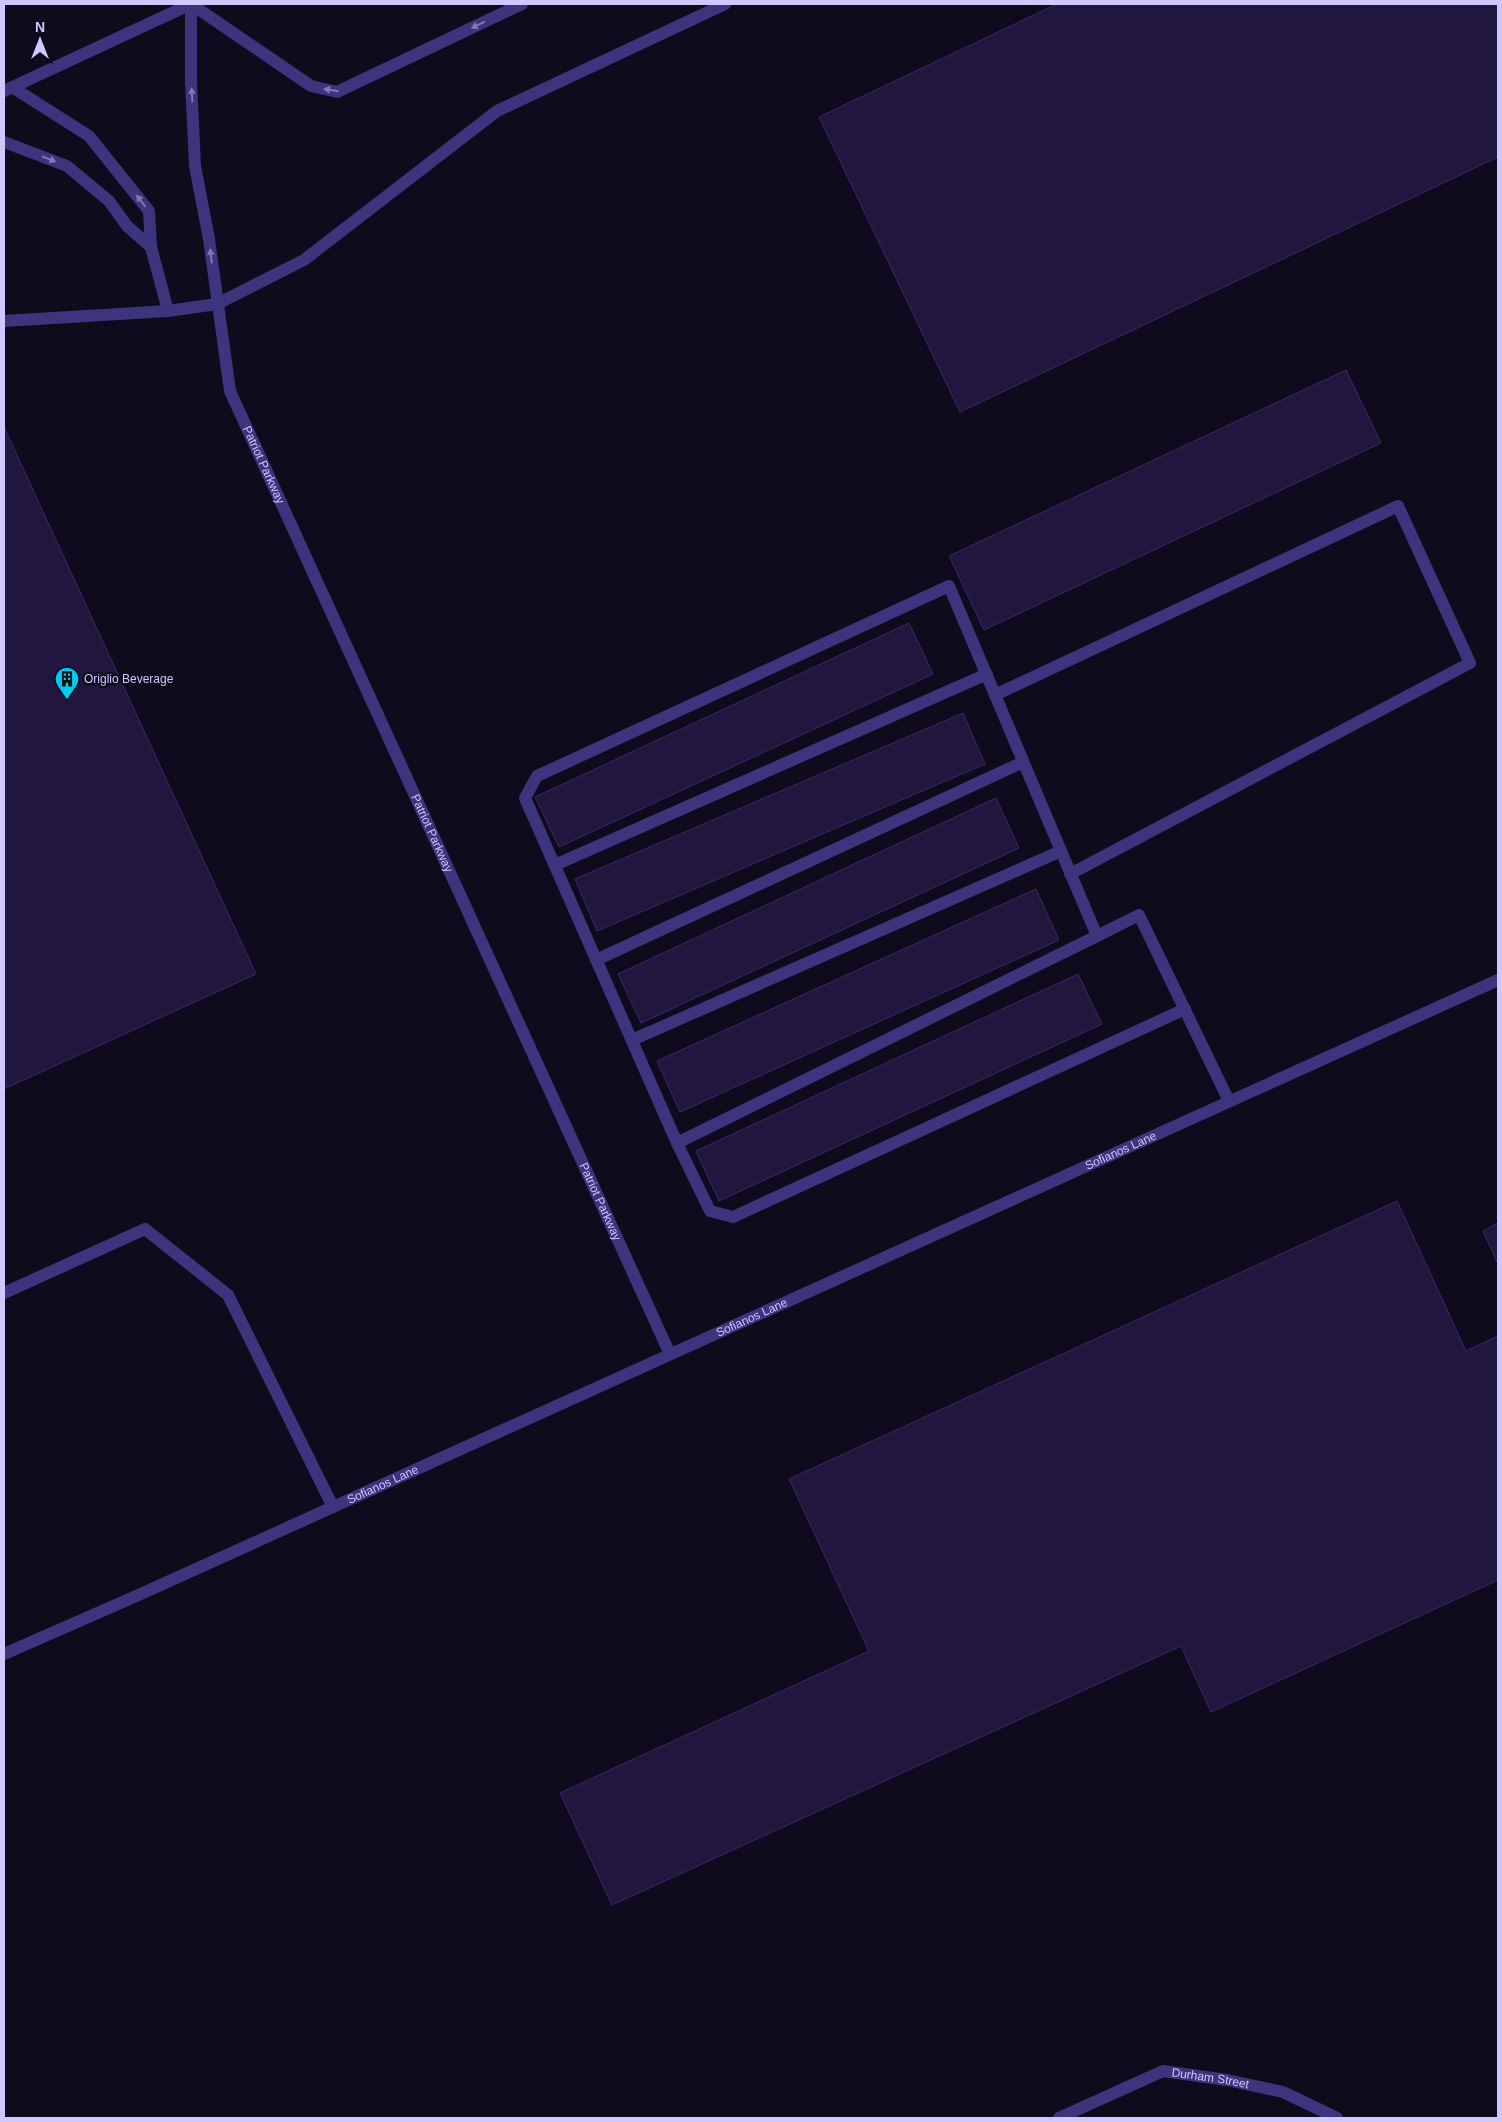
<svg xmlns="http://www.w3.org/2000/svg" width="1502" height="2122" font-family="Helvetica,sans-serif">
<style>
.building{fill:#21173e;stroke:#39286a}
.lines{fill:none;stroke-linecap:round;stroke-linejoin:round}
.minor{stroke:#3c357d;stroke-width:12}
.oneway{fill:#7f77b8}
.labels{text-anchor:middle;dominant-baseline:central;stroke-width:4.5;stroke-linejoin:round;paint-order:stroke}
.street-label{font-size:12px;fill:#d0c7ff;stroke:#0f0b1d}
.poi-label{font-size:12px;fill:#d0c7ff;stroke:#0f0b1d;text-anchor:start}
</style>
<rect width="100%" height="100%" fill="#0f0b1d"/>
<!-- building -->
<path class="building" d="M1057,4H1498V157L960,412L819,117Z
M1346,370L1381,443L984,630L949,556Z
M4,427L256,974L4,1089Z
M909,623L933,674L559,847L535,797Z
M963,713L985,764L597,931L575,879Z
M996,798L1019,848L641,1023L618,974Z
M1036,889L1059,940L680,1112L657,1061Z
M1078,974L1102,1024L719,1201L696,1151Z
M1397,1201L1466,1351L1498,1336V1580L1211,1712L1181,1646L612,1905L560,1793L869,1651L789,1479Z
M1498,1223V1264L1483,1231Z"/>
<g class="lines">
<!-- minor -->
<g class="minor">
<path id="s1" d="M191,4V82L195,166L209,239L230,391L670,1354"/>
<path d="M191,4L311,86L337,92L522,4"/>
<path d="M12,87L89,136L149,211L151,247L168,311"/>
<path d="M4,91L191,4"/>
<path d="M4,142L67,166L109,201L127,226L151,247"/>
<path d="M4,321L168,311L217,304L304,260L497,111L725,4"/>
<path d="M995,695L1398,506L1470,663L1070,874"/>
<path d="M555,865L987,674"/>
<path d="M1097,936L949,586L537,776L525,798L677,1143L1097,936L1139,915L1229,1101"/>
<path d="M596,960L1023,762"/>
<path d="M632,1040L1061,851"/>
<path d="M677,1143L710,1211L733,1217L1185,1009"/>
<path d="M4,1293L145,1229L228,1295L333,1507"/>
<path id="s2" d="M4,1654L134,1597L1498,980"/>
<path id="s3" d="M1059,2118L1163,2071L1227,2080L1283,2092L1337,2118"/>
</g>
</g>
<!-- one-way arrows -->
<defs><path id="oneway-solid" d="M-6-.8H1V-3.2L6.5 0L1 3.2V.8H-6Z" transform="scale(1.25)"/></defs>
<g class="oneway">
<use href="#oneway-solid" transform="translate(478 25) rotate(154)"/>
<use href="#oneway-solid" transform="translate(331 90) rotate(-171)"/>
<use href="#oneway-solid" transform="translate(192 95) rotate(-93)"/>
<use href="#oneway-solid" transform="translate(49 159) rotate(21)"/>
<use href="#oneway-solid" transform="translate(141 201) rotate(-128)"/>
<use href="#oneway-solid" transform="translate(211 256) rotate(-97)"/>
</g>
<!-- icons -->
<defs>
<symbol id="building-pin" viewBox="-11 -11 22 30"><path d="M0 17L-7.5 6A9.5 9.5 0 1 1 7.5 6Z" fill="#00ccf2" stroke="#0f0b1d"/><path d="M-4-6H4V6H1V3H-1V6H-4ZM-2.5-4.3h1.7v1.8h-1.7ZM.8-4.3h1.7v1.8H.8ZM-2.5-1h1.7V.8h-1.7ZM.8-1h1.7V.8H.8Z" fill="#111"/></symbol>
</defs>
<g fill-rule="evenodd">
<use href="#building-pin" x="53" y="665" width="28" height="38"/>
</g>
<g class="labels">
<!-- street labels -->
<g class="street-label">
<text stroke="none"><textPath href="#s1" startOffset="471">Patriot Parkway</textPath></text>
<text stroke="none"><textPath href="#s1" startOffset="876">Patriot Parkway</textPath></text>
<text stroke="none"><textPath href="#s2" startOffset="1225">Sofianos Lane</textPath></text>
<text stroke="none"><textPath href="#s1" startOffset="1281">Patriot Parkway</textPath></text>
<text stroke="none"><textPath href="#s2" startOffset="820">Sofianos Lane</textPath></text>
<text stroke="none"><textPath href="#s2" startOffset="415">Sofianos Lane</textPath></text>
<text stroke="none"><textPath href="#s3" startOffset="162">Durham Street</textPath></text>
</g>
<!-- poi labels -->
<g class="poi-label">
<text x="84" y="679">Origlio Beverage</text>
</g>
</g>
<!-- border -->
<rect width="1502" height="2122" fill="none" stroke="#d0c7ff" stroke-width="10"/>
<!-- north arrow -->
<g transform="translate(40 40)" stroke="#0f0b1d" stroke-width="4" paint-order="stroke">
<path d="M0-4L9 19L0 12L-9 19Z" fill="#d0c7ff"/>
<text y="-8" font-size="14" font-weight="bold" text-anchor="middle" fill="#d0c7ff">N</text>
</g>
</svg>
